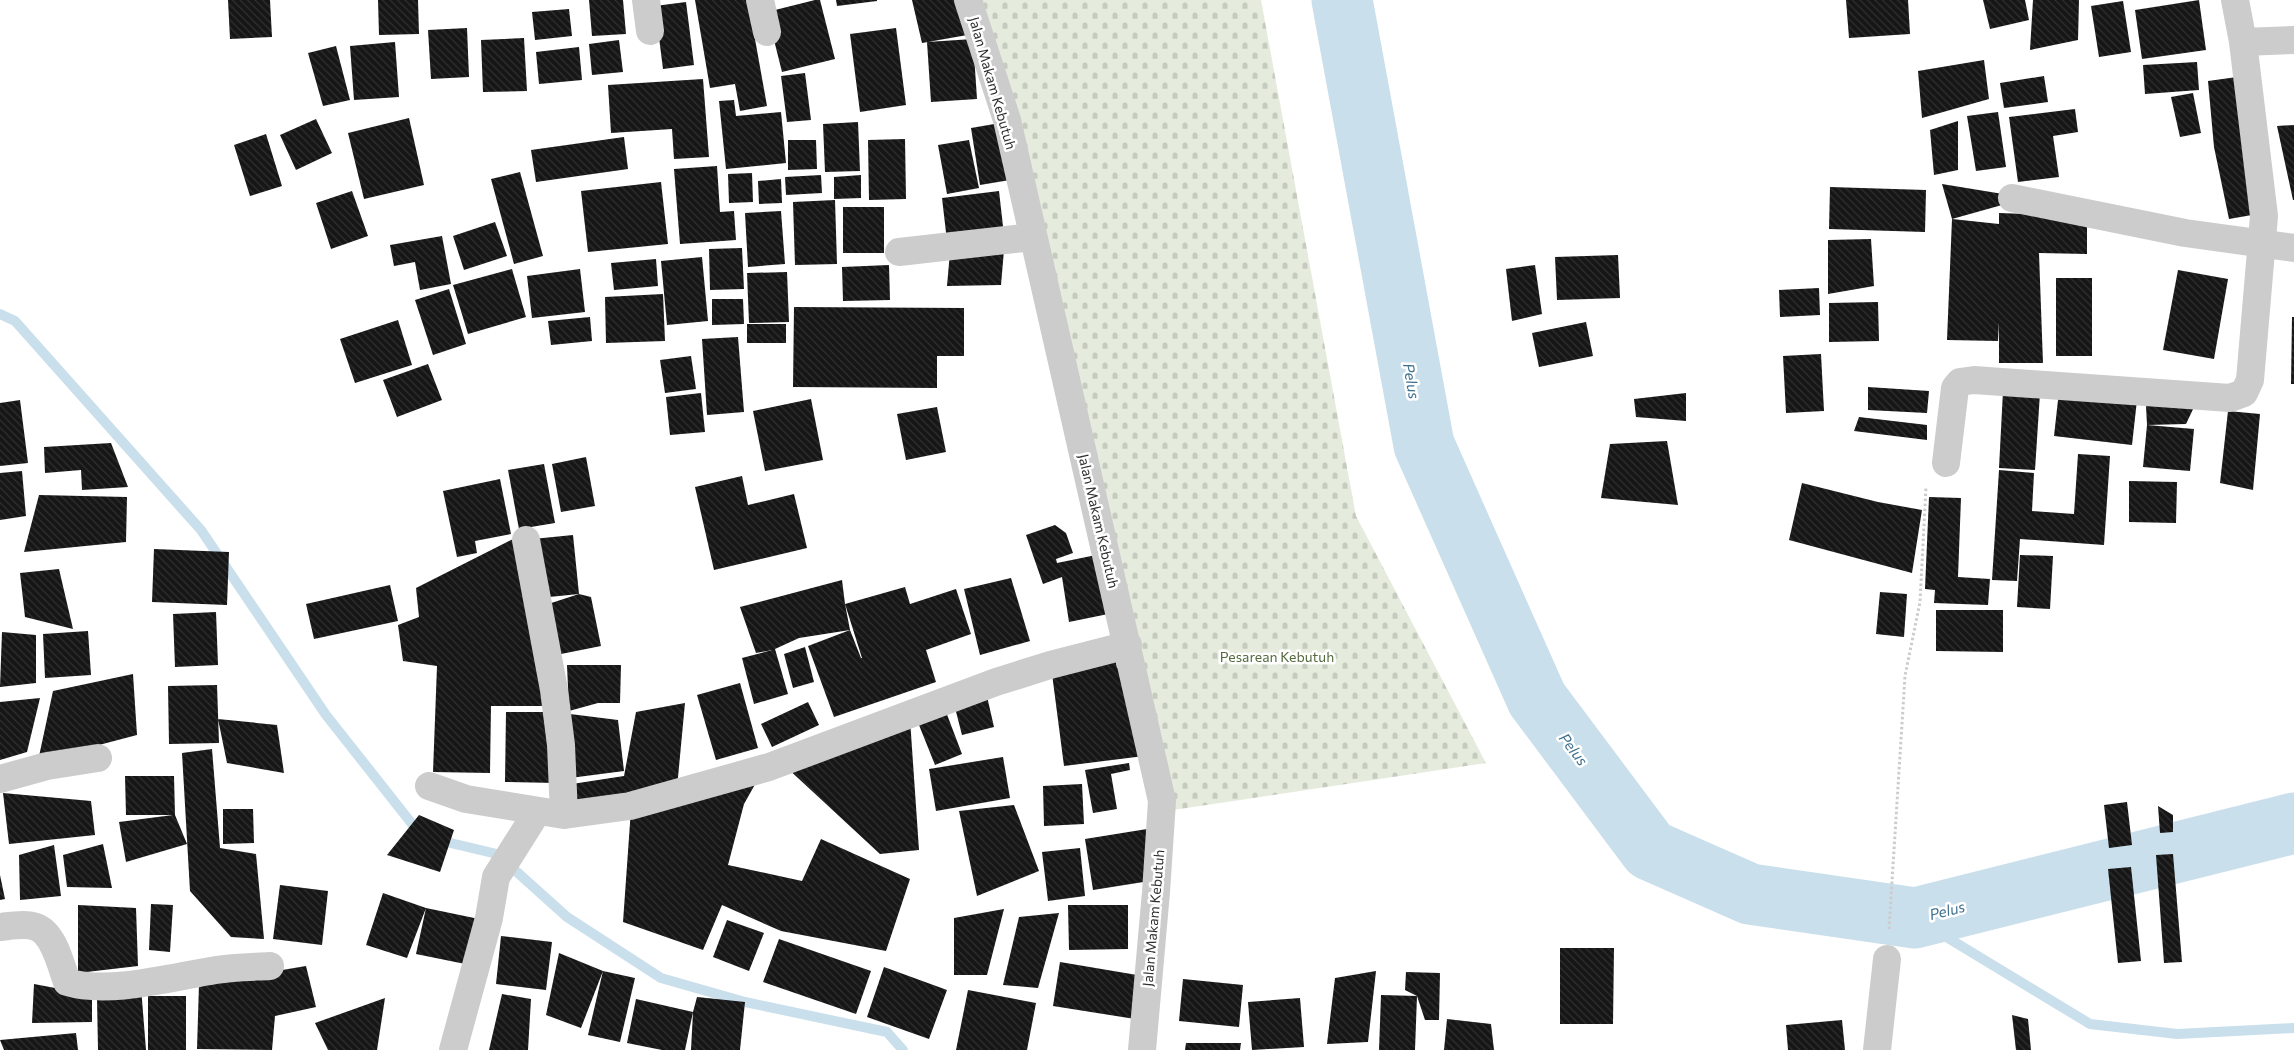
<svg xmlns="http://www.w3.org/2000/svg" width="2294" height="1050" font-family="Commissioner,sans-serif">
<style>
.cemetery{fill:url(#cemetery-stones)}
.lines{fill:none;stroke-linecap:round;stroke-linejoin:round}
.stream{stroke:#c9dfeb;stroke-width:10}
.river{stroke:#c9dfeb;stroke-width:61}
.building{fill:url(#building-back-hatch);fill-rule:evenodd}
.path{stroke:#ccc;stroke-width:3;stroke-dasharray:2.5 2.5;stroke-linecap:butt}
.minor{stroke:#ccc;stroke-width:28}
.labels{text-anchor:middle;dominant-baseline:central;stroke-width:5;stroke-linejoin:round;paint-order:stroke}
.street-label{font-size:14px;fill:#2f2f2f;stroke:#fff}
.park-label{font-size:14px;fill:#536a3d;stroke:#fff}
.water-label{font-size:15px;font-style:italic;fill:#3e7190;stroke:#fff}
</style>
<defs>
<pattern id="cemetery-stones" width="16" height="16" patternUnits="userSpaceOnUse" patternTransform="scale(1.25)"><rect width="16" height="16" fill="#e5ecdd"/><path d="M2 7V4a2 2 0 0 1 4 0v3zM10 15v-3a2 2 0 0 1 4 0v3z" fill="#c5cbbe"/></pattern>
<pattern id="building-back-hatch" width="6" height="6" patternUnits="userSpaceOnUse" patternTransform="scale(1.25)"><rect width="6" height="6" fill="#161616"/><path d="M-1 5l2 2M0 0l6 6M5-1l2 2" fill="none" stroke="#303030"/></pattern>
</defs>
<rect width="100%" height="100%" fill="#fff"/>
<!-- cemetery -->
<path class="cemetery" d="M978,0H1261L1356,516L1486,763L1173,810Z"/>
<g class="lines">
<!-- stream -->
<path class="stream" d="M0,314L15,321L201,530L326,715L420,834
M438,840L497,854L567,917L661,978L745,1002L887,1032L903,1050
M1915,918L2090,1024L2177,1034L2294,1028"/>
<!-- river -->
<path class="river" d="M1342,0L1424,445L1537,699L1650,850L1750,894L1915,918L2294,823"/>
</g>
<!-- building -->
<path class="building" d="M228,0H270L272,37L230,39Z
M378,0H418L419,34L379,35Z
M589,0H623L626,34L592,36Z
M695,0H748L767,106L740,111L735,84L710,88Z
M815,0H820L835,59L782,72L767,12Z
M836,0H877V1L837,6Z
M912,0H967L973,34L922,43Z
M1846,0H1908L1910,34L1849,38Z
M1983,0H2025L2029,20L1990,29Z
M2033,0H2079L2078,40L2030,50Z
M2199,0L2206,50L2142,59L2135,10Z
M2123,1L2131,52L2099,57L2091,6Z
M686,2L694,65L663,69L655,6Z
M569,9L572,36L535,40L532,12Z
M467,28L469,77L431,79L428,30Z
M896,28L906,105L860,112L850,34Z
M524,38L527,91L483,92L481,40Z
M973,39L977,99L931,102L927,42Z
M619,40L623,72L592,75L589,44Z
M395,42L399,97L354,100L350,46Z
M336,46L350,100L323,106L308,53Z
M579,47L582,80L539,84L536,52Z
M1984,60L1989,99L1922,118L1918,71Z
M2197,62L2199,90L2145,94L2143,65Z
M805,73L811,120L787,122L781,76Z
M2044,76L2048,102L2004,108L2000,83Z
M2237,77L2252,215L2229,219L2214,147L2208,81Z
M703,79L709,157L674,159L672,129L611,133L608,85Z
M2193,93L2201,133L2180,137L2171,97Z
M734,100L736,116L781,112L786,163L726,169L719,101Z
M2075,109L2078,132L2053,136L2059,177L2018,182L2009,117Z
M1998,112L2006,167L1976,171L1967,116Z
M409,118L424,185L364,199L348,133Z
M316,119L332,153L296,170L280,135Z
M1958,121V170L1934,175L1930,130Z
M858,122L860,171L825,172L823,124Z
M1006,122L1016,179L980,185L971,128Z
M2294,125V200H2293L2277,126Z
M266,134L282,186L250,196L234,145Z
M624,137L628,169L536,182L531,150Z
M905,139L906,199L869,200L868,140Z
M788,140H816L817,169L788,170Z
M969,140L979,188L947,194L938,145Z
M717,166L720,212L734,211L736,240L680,244L674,169Z
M520,172L543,256L514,264L491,179Z
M752,173L753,202L729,203L728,174Z
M821,175L822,193L786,195L785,177Z
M861,175V198L834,199V177Z
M781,179L782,203L759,204L758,181Z
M661,182L668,244L588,252L581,191Z
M1942,184L2003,194L2002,205L1952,219Z
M1830,187L1926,190L1925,232L1829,229Z
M352,191L368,236L331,249L316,203Z
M999,191L1004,235L947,241L942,198Z
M835,200L837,264L795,265L793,202Z
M843,207H884V253H843Z
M781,211L785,264L748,267L745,213Z
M1999,213L2087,216V254L2039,253L2043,363H1999V322L1998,341L1947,340L1952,219L1999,224Z
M495,222L507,256L464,270L453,236Z
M442,236L451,284L420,290L415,262L394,266L390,245Z
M1871,239L1874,286L1828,294V240Z
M742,248L744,289L710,290L709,249Z
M1004,250L1001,285L947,286L950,252Z
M1618,255L1620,298L1557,300L1555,257Z
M702,257L708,321L667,325L661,261Z
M656,259L658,286L614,290L611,263Z
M889,265L890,300L843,301L842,267Z
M1535,265L1542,314L1512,321L1506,269Z
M512,269L526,317L468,334L453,285Z
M580,269L585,312L532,318L527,276Z
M2178,270L2228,279L2214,359L2163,350Z
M787,272L789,322L749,323L747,273Z
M2056,278H2092V356H2056Z
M1819,288L1820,315L1780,317L1779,290Z
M449,289L466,344L433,355L415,300Z
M663,294L665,341L606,343L605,297Z
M712,299H743L744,324L712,325Z
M1878,302L1879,341L1829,342V303Z
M794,307L964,308V356H937V388L793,387Z
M590,317L592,341L551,345L548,321Z
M2292,317H2294V384H2291Z
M398,320L412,365L355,383L340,339Z
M1586,322L1593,356L1539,367L1532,333Z
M747,324H786V343H747Z
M738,337L744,412L707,415L702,339Z
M1821,354L1824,411L1786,413L1783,356Z
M691,356L696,389L665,393L660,360Z
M428,364L442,400L397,417L383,380Z
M1868,387L1929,391L1927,413L1868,410Z
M2003,391L2040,393L2035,470L1999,468Z
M2059,391L2137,400L2132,445L2054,436Z
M701,393L705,432L670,435L666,397Z
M1686,393V421L1636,417L1634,399Z
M811,399L823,460L765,471L753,411Z
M20,400L28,463L0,466V403Z
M2195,405L2186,424L2147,425L2146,406Z
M937,407L946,452L906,460L897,414Z
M2228,411L2260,414L2253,490L2220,483Z
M1859,417L1927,425V440L1854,431Z
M2147,425L2194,429L2190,471L2143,467Z
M1667,441L1678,505L1601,498L1610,444Z
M111,443L128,487L82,490L81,470L45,473L44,447Z
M2078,454L2110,456L2104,545L2020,539L2017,581L1992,580L1999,470L2034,473L2032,511L2074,514Z
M586,457L595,506L561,512L552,464Z
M544,464L555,523L519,529L508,470Z
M22,471L26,516L0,520V473Z
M742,476L748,505L794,494L807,548L714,570L695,487Z
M500,479L511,534L475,541L477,553L457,557L443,491Z
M2129,481L2177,482L2176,523L2129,522Z
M1802,483L1878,502L1922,510L1912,573L1789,540Z
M39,495L127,497L126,542L24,552Z
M1929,497L1961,498L1958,577L1990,579L1988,605L1934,603L1935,590L1925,589Z
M1055,525L1066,533L1073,553L1056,559L1057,563L1101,554L1113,613L1069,622L1062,577L1043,584L1026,535Z
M573,535L579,594L539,598L533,539Z
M519,536L550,706H491L490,773L433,772L437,666L403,661L398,625L419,617L416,588Z
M154,549L229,552L227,605L152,602Z
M2020,555L2053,556L2050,609L2017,607Z
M59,569L73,629L25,617L20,573Z
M1011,578L1030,641L980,655L964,589Z
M842,580L845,604L905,587L910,604L956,589L971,634L926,650L936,682L834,717L808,646L850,630L799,638L775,649L788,694L754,704L742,658L772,650L756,653L740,607ZM845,604L862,658H861L850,630Z
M390,585L398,621L314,639L306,604Z
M1880,592L1907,594L1904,637L1876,634Z
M579,594L591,597L601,646L551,656L542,606Z
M1936,610H2003V652L1936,651Z
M216,612L218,665L175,667L173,614Z
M88,631L91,675L45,678L43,634Z
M2,632L36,635V683L0,687Z
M805,647L814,682L793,688L784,654Z
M1115,658L1117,668L1132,666L1144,756L1064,766L1051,666Z
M567,665H621L620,703H598L569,711Z
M133,674L137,735L38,761L53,691Z
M740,683L758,748L716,760L697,695Z
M217,685L219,743L169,744L168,686Z
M986,692L994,727L962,735L953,700Z
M40,698L27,752L0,760V702Z
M808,702L819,725L772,747L761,724Z
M685,703L677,788L570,803L572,784L624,776L636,712Z
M943,704L962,754L935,765L915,715Z
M506,712H556V783L505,782Z
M562,713L618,720L624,771L570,778Z
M218,719L277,725L284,773L227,763Z
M910,719L919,850L880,854L785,766Z
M212,749L220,848L256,854L264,939L231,937L190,891L182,753Z
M1003,757L1010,798L936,811L929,769Z
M1129,763L1130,770L1111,774L1117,809L1093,813L1085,770Z
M762,772L744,804L728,865L802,881L821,839L910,879L886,951L781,931L722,905L703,950L623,922L631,809Z
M125,776H174L175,815L187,844L126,862L119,822L173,815H126Z
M1082,784L1084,824L1044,826L1043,786Z
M3,793L91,801L95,835L9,844Z
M2127,802L2132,845L2109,848L2104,805Z
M1014,805L1039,871L977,896L959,811Z
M2158,806L2173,815V832L2160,833Z
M223,809H253L254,843L223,844Z
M419,815L454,830L440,872L387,855Z
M1147,829L1156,880L1093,890L1085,839Z
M103,844L112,888L67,887L63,855Z
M54,845L61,896L20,900L19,855Z
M1080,848L1085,896L1048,901L1042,852Z
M2173,854L2182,962L2164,963L2156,855Z
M2131,867L2141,961L2118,963L2108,869Z
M0,875L5,899L0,900Z
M280,885L328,891L322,945L273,939Z
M383,893L426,908L407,958L366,945Z
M151,904L173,905L170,952L149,950Z
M78,905L136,908L138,966L78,973Z
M1068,905H1128V949L1069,950Z
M426,908L479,919L470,965L416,954Z
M1004,909L987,975H954V918Z
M1059,913L1038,988L1003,985L1019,917Z
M727,920L764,933L749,971L713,957Z
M501,936L552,942L546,990L496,984Z
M779,939L871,971L856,1014L763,982Z
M1560,948H1614L1613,1024H1560Z
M559,953L603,971L581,1028L546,1015Z
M1060,962L1143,976L1135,1019L1053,1006Z
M306,966L316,1007L275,1016L272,1050L197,1049L199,984Z
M884,967L947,990L929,1039L867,1017Z
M603,971L635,978L620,1042L588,1035Z
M1376,971L1368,1042L1327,1044L1335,978Z
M1406,972L1440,973L1439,1020H1425L1417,996L1415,1050H1379L1381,995L1417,996L1405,990Z
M1183,979L1243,985L1239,1027L1179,1021Z
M34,984L92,995V1022L32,1023Z
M141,987L146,1050H98L97,998Z
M968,990L1036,1003L1027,1050H956Z
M502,994L531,999L528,1050H489Z
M148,996H186V1050H148Z
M697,997L745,1002L740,1050H691L693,1012Z
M385,998L377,1050H328L315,1023Z
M1300,998L1304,1047L1252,1050L1248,1002Z
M636,999L693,1012L685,1050H662L627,1043Z
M2012,1015L2028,1019L2031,1050H2016Z
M1447,1019L1491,1024L1494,1050H1444Z
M1842,1020L1845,1050H1788L1786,1025Z
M76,1033L78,1050H4L0,1040Z
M1186,1043H1241L1240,1050H1185Z"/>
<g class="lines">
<!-- path -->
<path class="path" d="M1889,929L1905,676L1920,602L1926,487"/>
<!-- minor -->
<path class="minor" d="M646,0L650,31
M760,0L767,32
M968,0L1007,120L1162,801L1156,892L1142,1050
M2235,0L2243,42L2294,40
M2012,198L2185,233L2294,248
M899,252L1032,237
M1946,463L1955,388L1960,382L1974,380L2230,398L2244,393L2250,380L2264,216L2243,42
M526,540L554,690L561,745L564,815
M0,779L47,766L98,758
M429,786L466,799L564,815L630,806L769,767L996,682L1050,665L1128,645
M0,927C11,926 26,923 36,927C54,933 61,966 67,982C109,995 172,977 216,970C233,967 252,967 270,966
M453,1050L489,918L496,877L537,812
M1877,1050L1887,959"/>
</g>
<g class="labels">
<!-- street labels -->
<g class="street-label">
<text transform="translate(993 83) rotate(74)">Jalan Makam Kebutuh</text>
<text transform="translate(1099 521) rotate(77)">Jalan Makam Kebutuh</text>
<text transform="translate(1153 918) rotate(-85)">Jalan Makam Kebutuh</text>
</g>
<!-- park labels -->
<g class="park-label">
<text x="1277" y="656">Pesarean Kebutuh</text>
</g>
<!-- water labels -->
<g class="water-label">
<text transform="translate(1412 381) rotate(80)">Pelus</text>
<text transform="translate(1574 749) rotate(53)">Pelus</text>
<text transform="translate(1947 910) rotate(-14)">Pelus</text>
</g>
</g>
</svg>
